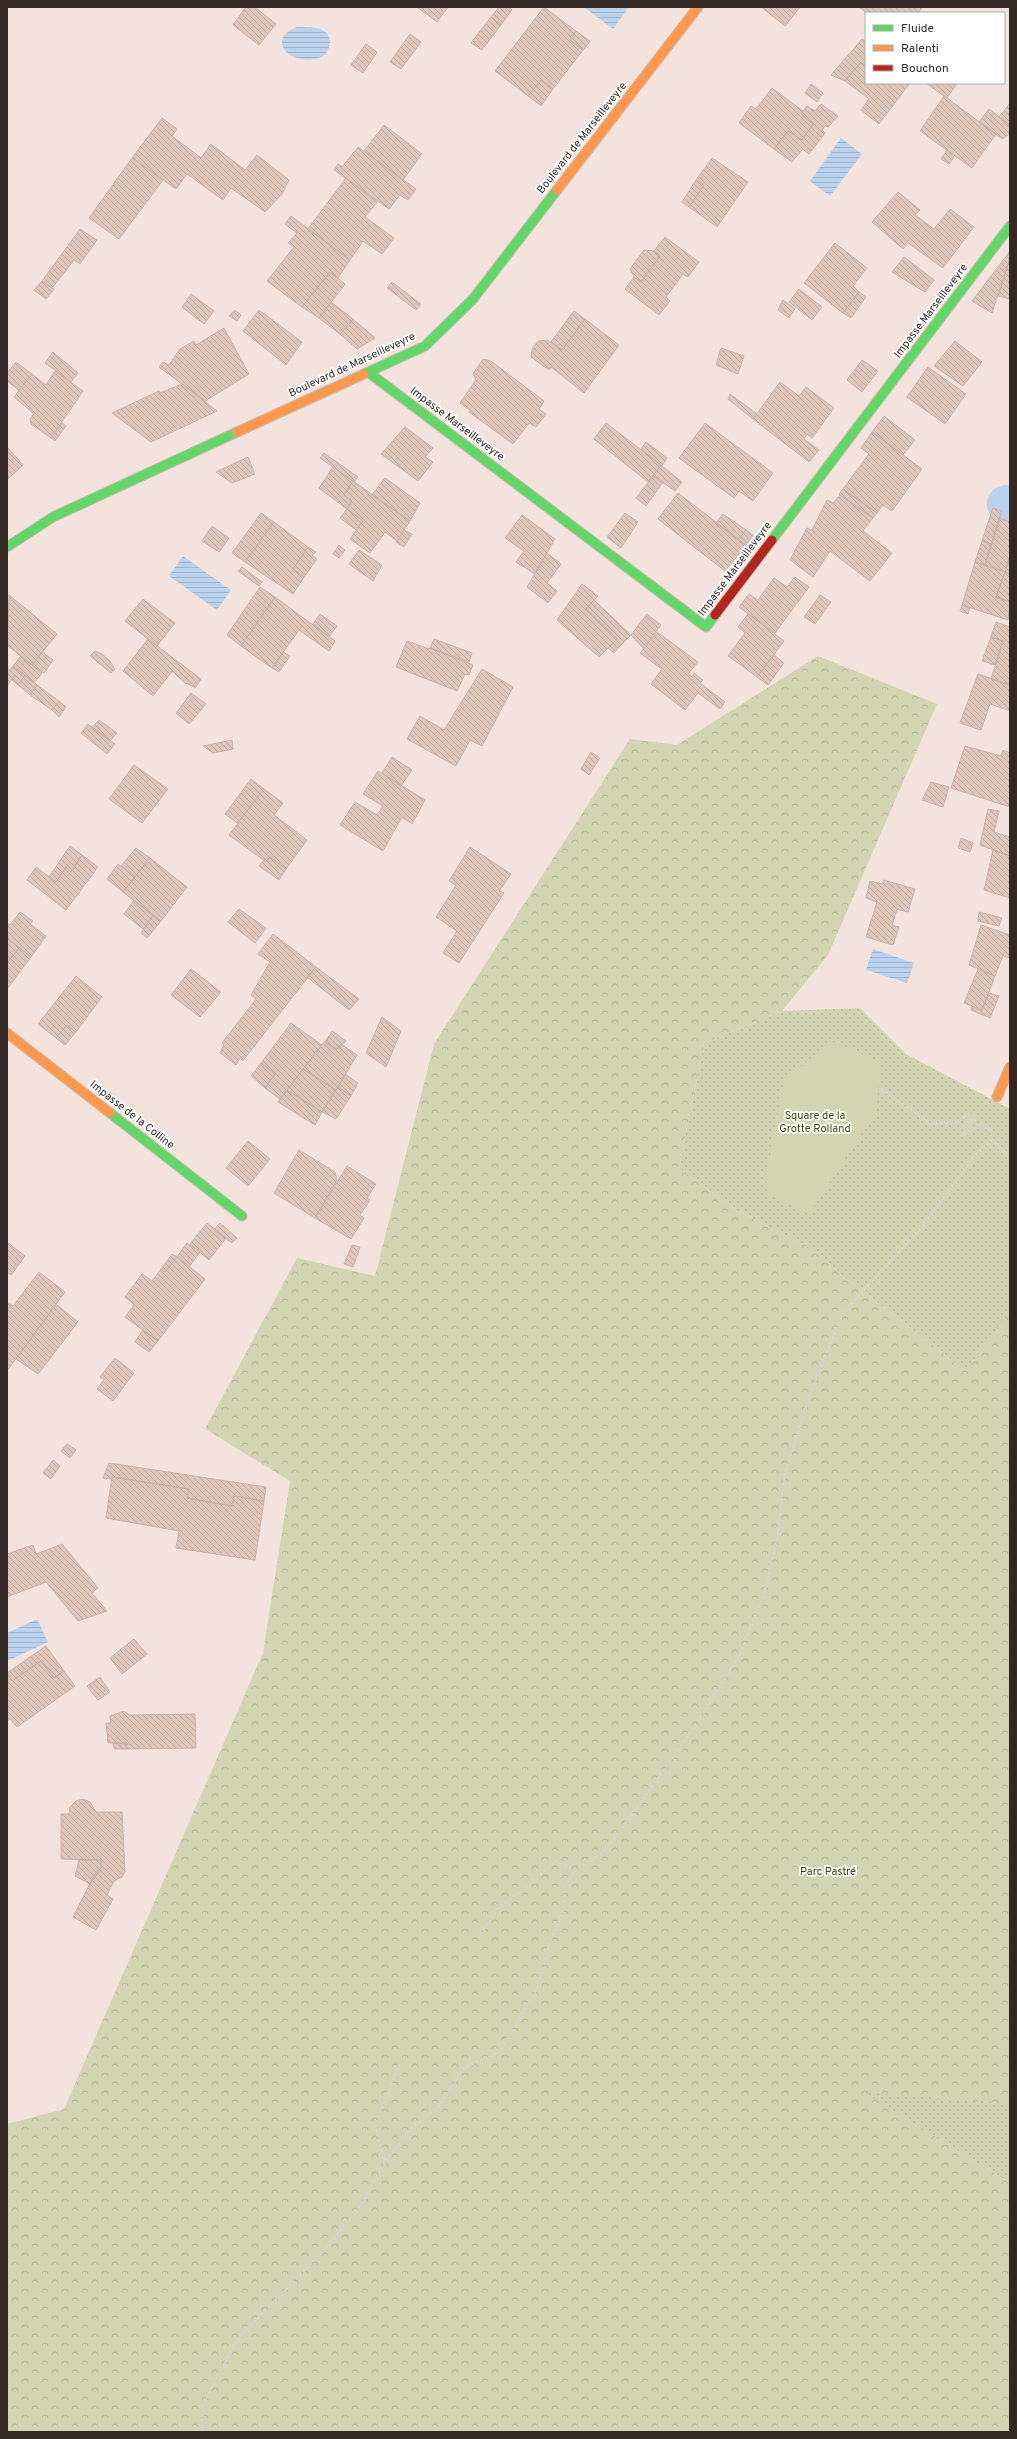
<svg xmlns="http://www.w3.org/2000/svg" width="1017" height="2439" font-family="Overpass,sans-serif">
<style>
.green{fill:url(#green-dots)}
.forest{fill:url(#forest-crowns)}
.pitch{fill:#d1d5b1}
.water{fill:url(#water-rules)}
.lines{fill:none;stroke-linecap:round;stroke-linejoin:round}
.canal{stroke:#b9d2ed;stroke-width:38}
.building{fill:url(#building-back-hatch);stroke:#c1b4ae}
.fast-casing{stroke:#c5b8b2;stroke-width:11}
.slow-casing{stroke:#c5b8b2;stroke-width:11}
.jam-casing{stroke:#c5b8b2;stroke-width:11}
.path{stroke:#d8d3d1;stroke-width:2.5;stroke-dasharray:3 2;stroke-linecap:butt}
.fast{stroke:#63d668;stroke-width:9}
.slow{stroke:#ff974d;stroke-width:9}
.jam{stroke:#b3261e;stroke-width:9}
.labels{text-anchor:middle;dominant-baseline:central;stroke-width:3.5;stroke-linejoin:round;paint-order:stroke}
.street-label{font-size:11px;fill:#332823;stroke:#fff}
.park-label{font-size:11px;fill:#374801;stroke:#fff}
</style>
<defs>
<pattern id="green-dots" width="8" height="8" patternUnits="userSpaceOnUse"><rect width="8" height="8" fill="#d1d5b1"/><path d="M2 2h.1M6 6h.1" fill="none" stroke="#b4b798" stroke-width="1.8" stroke-linecap="round"/></pattern>
<pattern id="forest-crowns" width="20" height="18" patternUnits="userSpaceOnUse"><rect width="20" height="18" fill="#d1d5b1"/><path d="M2 6a3 3 0 1 1 6 0M12 15a3 3 0 1 1 6 0" fill="none" stroke="#b4b798"/></pattern>
<pattern id="water-rules" width="6" height="5" patternUnits="userSpaceOnUse"><rect width="6" height="5" fill="#b9d2ed"/><path d="M0 2.5h6" fill="none" stroke="#a0b4cb"/></pattern>
<pattern id="building-back-hatch" width="6" height="6" patternUnits="userSpaceOnUse"><rect width="6" height="6" fill="#dfc6bb"/><path d="M-1 5l2 2M0 0l6 6M5-1l2 2" fill="none" stroke="#c0aaa0"/></pattern>
</defs>
<rect width="100%" height="100%" fill="#f4e3dc"/>
<!-- green -->
<path class="green" d="M860,1008L906,1054L1010,1109V2183L889,2108L879,2118L582,1902L966,1371L843,1276L816,1251L738,1211L679,1168L704,1043L782,1011Z"/>
<!-- forest -->
<path class="forest" d="M818,656L937,704L828,955L782,1011L704,1043L679,1168L738,1211L816,1251L843,1276L966,1371L1010,1310V2103L865,2093L1010,2183V2432H7V2124L64,2109L263,1653L290,1481L205,1429L297,1258L375,1276L434,1044L630,739L677,745Z"/>
<!-- pitch -->
<path class="pitch" d="M831,1041L880,1062L877,1110L809,1214L767,1194L766,1175L784,1081Z"/>
<!-- water -->
<path class="water" d="M584,7H629L613,29Z
M297,27C306,28 317,26 324,31C334,38 330,55 319,58C288,67 266,38 297,27Z
M841,138L862,154L830,196L810,181Z
M183,556L231,590L217,610L169,576Z
M873,949L914,963L907,983L866,970Z
M37,1619L48,1642L7,1661V1633Z"/>
<g class="lines">
<!-- canal -->
<path class="canal" d="M1006,504L1010,505"/>
</g>
<!-- building -->
<path class="building" d="M246,7H255L276,24L259,45L233,25Z
M417,7H448L437,22Z
M499,7H508L512,10L501,25L491,17Z
M544,7L576,31L570,40L583,50L553,89L541,80L528,96L495,71Z
M761,7H800L785,26Z
M859,7H923L918,13H867Z
M491,17L501,25L482,50L471,43Z
M576,31L590,41L583,50L570,40Z
M410,34L421,42L401,69L390,62Z
M862,39L866,42V67L861,62L845,81L831,75Z
M366,44L377,52L363,73L351,65Z
M861,62L866,67V83H910L879,124L861,110L869,99L845,81Z
M541,80L553,89L541,106L528,96Z
M954,83L956,85L947,98L927,84Z
M811,84L823,93L817,102L805,93Z
M772,88L803,111L801,114L813,124L802,140L788,131L774,149L739,123L751,106L756,109Z
M944,96L996,134L972,168L920,131Z
M1010,103V125L999,117Z
M821,104L838,116L828,127L825,126L822,130L825,133L809,154L803,149L792,162L774,149L788,131L802,140L813,124L801,114L803,111L807,106L815,111Z
M989,109L1010,125V134L1002,139L979,122Z
M162,118L177,129L172,136L201,158L211,144L245,170L257,155L289,180L282,194L265,212L231,188L223,200L187,174L176,189L132,158Z
M384,125L422,154L403,180L364,151Z
M358,147L416,189L408,200L400,195L389,209L334,170L338,164L342,167Z
M947,150L954,157L949,164L941,159Z
M132,158L163,180L119,239L89,218Z
M712,158L748,182L717,227L689,207L704,185L696,180Z
M346,178L377,202L365,217L394,238L382,254L363,241L350,260L308,229Z
M696,180L704,185L689,207L682,202Z
M898,192L920,210L915,215L934,229L950,209L974,227L943,268L908,243L903,249L872,222Z
M291,216L350,260L338,278L330,272L302,307L267,281L294,247L288,243L297,233L285,224Z
M80,229L97,240L80,264L74,260L52,288L42,281Z
M665,237L699,262L688,277L683,274L666,297L670,301L659,315L625,289L634,277L641,282L660,256L654,251Z
M835,243L867,268L853,286L859,292L843,313L804,283Z
M644,250L654,251L660,256L641,282L634,277L630,269Z
M1010,251V258L992,313L972,301Z
M904,257L934,280L925,292L892,272Z
M1010,258V299L998,296Z
M330,272L345,284L319,318L302,307Z
M42,281L54,289L46,299L34,290Z
M392,282L421,304L416,310L387,288Z
M799,289L822,307L812,320L789,302Z
M859,292L866,297L851,318L843,313Z
M191,294L214,311L204,324L182,307Z
M783,300L795,309L789,318L778,310Z
M331,302L353,319L340,334L319,318Z
M235,310L241,315L237,321L229,316Z
M259,310L302,342L286,365L243,331Z
M574,311L585,319L562,350L551,342Z
M353,319L375,338L357,349L340,334Z
M585,319L619,345L584,393L551,367L549,370L531,357L532,349L538,341L547,340L562,350Z
M224,328L249,374L205,401L159,367L163,362L169,365L180,349L194,341L196,345Z
M955,341L982,362L963,386L934,366Z
M721,348L744,356L738,374L716,365Z
M53,352L78,373L71,382L45,363Z
M483,359L491,361L544,401L539,409L546,414L536,427L529,423L513,444L469,412L471,411L460,403L476,380L473,374Z
M862,360L878,371L862,392L847,380Z
M16,362L32,374L19,390L7,381V373Z
M928,367L966,394L945,424L907,397Z
M55,371L83,391L51,438L31,424L30,419L34,414L14,397L32,374L46,385Z
M780,382L799,396L806,387L834,408L812,438L807,434L804,439L819,450L809,462L753,419Z
M182,384L217,411L151,442L112,413L159,391L160,393Z
M730,394L757,414L753,419L728,399Z
M884,416L915,440L903,455L872,432Z
M62,423L66,426L55,441L51,438Z
M606,423L661,465L648,482L594,439Z
M705,423L773,473L753,501L739,491L734,498L679,458Z
M405,427L433,448L425,457L433,462L418,481L381,454Z
M872,432L922,469L892,511L883,505L877,513L843,489L869,454L861,448Z
M646,442L667,458L662,466L641,449Z
M7,447L23,465L7,480Z
M324,453L358,477L354,482L320,458Z
M248,457L255,474L232,483L216,472Z
M661,465L682,482L675,491L653,476Z
M333,467L353,481L344,495L352,501L347,509L319,488Z
M653,476L663,482L646,506L636,498Z
M385,478L420,503L410,521L372,495Z
M353,481L410,521L397,541L385,532L370,553L350,539L363,521L347,509L352,501L344,495Z
M843,489L877,513L873,518L839,494Z
M678,493L746,545L725,571L658,519Z
M840,495L873,518L863,531L892,553L870,581L830,551L813,577L790,560L807,528L812,530L827,500L833,503Z
M993,508L1002,511L992,544L982,541Z
M347,509L363,521L356,530L340,518Z
M261,513L274,522L245,562L232,553Z
M625,513L638,522L621,548L607,537Z
M723,514L746,530L738,540L716,523Z
M522,515L555,539L535,574L516,562L524,551L505,538Z
M999,518L1010,522V556L1005,572L985,565Z
M274,522L308,547L293,569L304,577L293,594L245,562Z
M212,526L229,538L219,552L202,541Z
M404,530L412,534L404,547L396,542Z
M746,530L753,535L746,545L738,540Z
M982,541L992,544L985,565L975,562Z
M339,545L345,550L339,558L333,554Z
M308,547L316,552L312,555L317,559L304,577L293,569Z
M359,550L382,565L373,581L349,564Z
M547,553L561,564L547,583L557,591L548,603L527,587Z
M1010,556V574L1005,572Z
M975,562L1005,572L996,597L1010,602L1008,620L962,605Z
M242,567L262,582L259,586L238,571Z
M1005,572L1010,574V602L996,597Z
M795,577L809,587L775,633L739,607L749,594L758,600L774,578L787,587Z
M582,584L598,596L586,609L617,639L599,657L557,620Z
M260,587L275,597L241,646L227,635Z
M9,595L57,634L32,665L7,645Z
M820,595L831,602L815,624L804,617Z
M275,597L335,641L329,651L299,630L272,668L241,646Z
M143,599L175,623L157,646L125,621Z
M594,600L631,635L621,645L586,609Z
M962,605L970,608L968,614L960,611Z
M320,614L337,626L329,637L313,624Z
M647,614L661,625L643,648L631,635Z
M748,614L784,641L757,677L728,656L745,633L738,627Z
M996,622L1010,627V685L991,679L1003,641L991,637Z
M657,632L698,662L688,674L692,677L694,673L703,680L700,683L725,702L720,709L698,693L685,710L651,684L662,669L640,653Z
M991,637L1003,641L995,665L982,661Z
M148,639L201,679L195,688L187,683L186,684L172,671L153,696L123,671Z
M434,639L472,653L469,662L430,648Z
M616,640L621,645L614,653L608,648Z
M407,641L429,649L430,648L473,665L469,675L465,674L457,691L396,667Z
M95,651L102,654L110,661L115,669L111,673L90,656Z
M42,652L53,660L44,673L32,665Z
M283,652L290,656L279,672L272,668Z
M774,655L784,663L768,685L757,677Z
M21,656L42,673L34,683L13,666Z
M13,666L25,675L18,685L12,680L15,675L10,670Z
M7,668L15,675L7,686Z
M482,669L513,687L482,746L470,740L456,766L407,739L420,716L444,730Z
M978,674L1010,685V711L990,704L981,730L960,723Z
M25,675L37,685L30,695L18,685Z
M37,685L59,701L52,710L30,695Z
M191,693L206,704L189,724L176,713Z
M59,701L66,707L59,717L52,710Z
M99,720L117,733L110,741L92,727Z
M88,724L115,744L107,754L81,733Z
M232,740L233,749L213,753L203,746Z
M965,746L1001,756L1003,750L1010,753V807L951,788Z
M591,752L600,758L589,775L581,769Z
M392,757L412,770L401,786L382,773Z
M134,765L168,789L142,823L109,799Z
M378,771L425,800L412,824L402,817L383,851L340,825L355,802L377,815L383,806L363,794Z
M251,779L264,789L237,823L225,814Z
M931,782L949,787L943,807L922,800Z
M264,789L283,803L274,815L307,840L286,869L270,857L266,862L229,835Z
M988,809L999,811L994,832L1010,837V856L980,845Z
M961,838L973,843L970,852L958,848Z
M70,846L82,855L71,872L66,867L56,882L49,877Z
M470,847L511,874L499,891L504,893L459,963L443,953L457,931L436,917L456,885L449,881Z
M136,848L150,858L135,877L121,866Z
M993,850L1010,856V898L984,890Z
M82,855L98,867L66,910L27,880L36,867L56,882L66,867L71,872Z
M270,857L286,869L279,880L259,866L264,860L266,862Z
M150,858L187,887L161,921L123,892Z
M118,864L135,877L123,892L107,879Z
M884,880L915,889L908,912L897,909L892,925L899,927L893,945L866,937L877,902L866,898L870,881L882,884Z
M134,900L153,916L143,929L124,914Z
M239,909L266,928L255,943L228,922Z
M20,912L33,921L30,924L46,936L31,957L7,938V923L10,925Z
M979,912L1002,918L999,926L978,921Z
M153,916L161,921L147,938L141,933Z
M981,925L1010,935V958L1003,956L995,976L969,965Z
M273,934L316,967L245,1058L243,1061L240,1058L236,1065L220,1053L224,1045L222,1043L256,999L251,995L270,962L258,954Z
M7,938L19,948L8,962H7Z
M19,948L31,957L7,989V962Z
M316,967L359,999L349,1010L307,977Z
M191,969L221,992L200,1017L171,995Z
M978,969L995,976L982,1010L964,1003Z
M76,976L102,997L76,1032L67,1025L56,1038L38,1024Z
M989,993L999,996L990,1018L971,1010L972,1006L982,1010Z
M382,1017L401,1031L386,1067L366,1053Z
M291,1023L322,1045L280,1099L265,1088L275,1074L261,1063Z
M67,1025L76,1032L65,1045L56,1038Z
M332,1031L346,1041L337,1049L326,1043Z
M329,1036L326,1043L337,1049L341,1044L357,1055L336,1090L303,1069Z
M261,1063L275,1074L265,1088L251,1076Z
M303,1069L336,1090L322,1112L287,1090Z
M345,1074L358,1083L351,1096L338,1087Z
M338,1087L351,1096L336,1119L322,1112Z
M287,1090L322,1112L315,1125L278,1102Z
M248,1141L270,1159L248,1186L226,1168Z
M299,1150L335,1172L337,1180L315,1218L274,1193Z
M347,1166L376,1184L367,1198L370,1200L360,1215L364,1218L351,1239L315,1218Z
M207,1223L226,1238L209,1260L190,1244Z
M220,1223L237,1238L232,1243L214,1230Z
M7,1242L25,1256L11,1275L7,1272Z
M187,1243L200,1252L189,1267L177,1257Z
M352,1245L360,1247L353,1267L344,1264Z
M172,1254L177,1257L165,1272L161,1269Z
M177,1257L205,1279L158,1341L125,1317L134,1305L125,1297L142,1274L152,1281L161,1269L165,1272Z
M39,1272L65,1292L7,1371V1302L13,1306Z
M56,1304L78,1322L38,1374L16,1359Z
M143,1330L158,1341L149,1352L135,1342Z
M115,1358L134,1373L113,1401L97,1389L104,1380L100,1377Z
M67,1444L76,1450L70,1458L61,1451Z
M53,1460L60,1466L51,1479L43,1473Z
M109,1463L266,1487L264,1501L234,1496L232,1506L187,1498L189,1489L112,1477V1479L103,1478Z
M112,1477L189,1489L187,1498L232,1506L234,1496L264,1501L255,1560L176,1548L179,1531L106,1518Z
M62,1544L98,1588L92,1593L107,1611L78,1621L46,1582L7,1597V1554L33,1545L36,1554Z
M134,1639L147,1654L122,1674L110,1658Z
M46,1646L64,1671L54,1678L41,1661L12,1681L7,1673Z
M41,1661L54,1678L64,1671L75,1686L17,1727L10,1719L7,1721V1674L12,1681Z
M100,1677L110,1692L98,1700L87,1686Z
M124,1711L129,1715L195,1714L196,1748L126,1749L127,1743H108L106,1723H111L110,1716Z
M113,1743H127L126,1749H114Z
M83,1799L90,1802L96,1812H122L125,1872L122,1877L114,1881L107,1895L113,1899L96,1930L73,1917L96,1872L101,1868V1860L61,1859V1814H69L70,1807L76,1801Z
M79,1860H101V1868L90,1884L75,1876Z"/>
<g class="lines">
<defs>
<path id="fast" d="M368,372L706,627L715,615
M364,374L425,346L473,299L557,190
M772,540L1010,226
M7,547L53,517L237,432
M110,1113L242,1216"/>
<path id="slow" d="M557,190L698,7
M237,432L364,374
M7,1033L110,1113
M997,1097L1010,1067"/>
<path id="jam" d="M715,615L772,540"/>
</defs>
<!-- fast casing -->
<use href="#fast" class="fast-casing"/>
<!-- slow casing -->
<use href="#slow" class="slow-casing"/>
<!-- jam casing -->
<use href="#jam" class="jam-casing"/>
<!-- path -->
<path class="path" d="M881,1089L931,1124L955,1123L971,1113
M975,1118L961,1129L964,1135L979,1124L990,1130
M990,1129L993,1139L1010,1160
M480,1934L496,1911L556,1861L575,1870
M385,2161L375,2126L399,2065
M202,2432L203,2404L239,2337L312,2263L359,2209L385,2162L409,2130L438,2107L465,2067L500,2052L539,1984L549,1945L564,1908L565,1886L575,1870L599,1855L616,1837L697,1723L740,1654L764,1594L778,1534L784,1477L809,1396L843,1313L921,1228L976,1154L993,1139"/>
<!-- fast -->
<use href="#fast" class="fast"/>
<!-- slow -->
<use href="#slow" class="slow"/>
<!-- jam -->
<use href="#jam" class="jam"/>
</g>
<g class="labels">
<!-- street labels -->
<g class="street-label">
<text transform="translate(582 138) rotate(-52)">Boulevard de Marseilleveyre</text>
<text transform="translate(931 311) rotate(-53)">Impasse Marseilleveyre</text>
<text transform="translate(352 365) rotate(-25)">Boulevard de Marseilleveyre</text>
<text transform="translate(457 424) rotate(37)">Impasse Marseilleveyre</text>
<text transform="translate(735 569) rotate(-53)">Impasse Marseilleveyre</text>
<text transform="translate(132 1115) rotate(38)">Impasse de la Colline</text>
</g>
<!-- park labels -->
<g class="park-label">
<text x="815" y="1116">Square de la<tspan x="815" dy="13">Grotte Rolland</tspan></text>
<text x="828" y="1872">Parc Pastré</text>
</g>
</g>
<!-- border -->
<rect width="1017" height="2439" fill="none" stroke="#332823" stroke-width="16"/>
<!-- legend -->
<rect x="865" y="12" width="140" height="72" fill="#ffffff" stroke="#ada9a7"/>
<rect x="873" y="25" width="20" height="6" fill="#63d668" stroke="#ada9a7"/>
<text x="901" y="32" font-size="12" fill="#332823">Fluide</text>
<rect x="873" y="45" width="20" height="6" fill="#ff974d" stroke="#ada9a7"/>
<text x="901" y="52" font-size="12" fill="#332823">Ralenti</text>
<rect x="873" y="65" width="20" height="6" fill="#b3261e" stroke="#ada9a7"/>
<text x="901" y="72" font-size="12" fill="#332823">Bouchon</text>
</svg>
